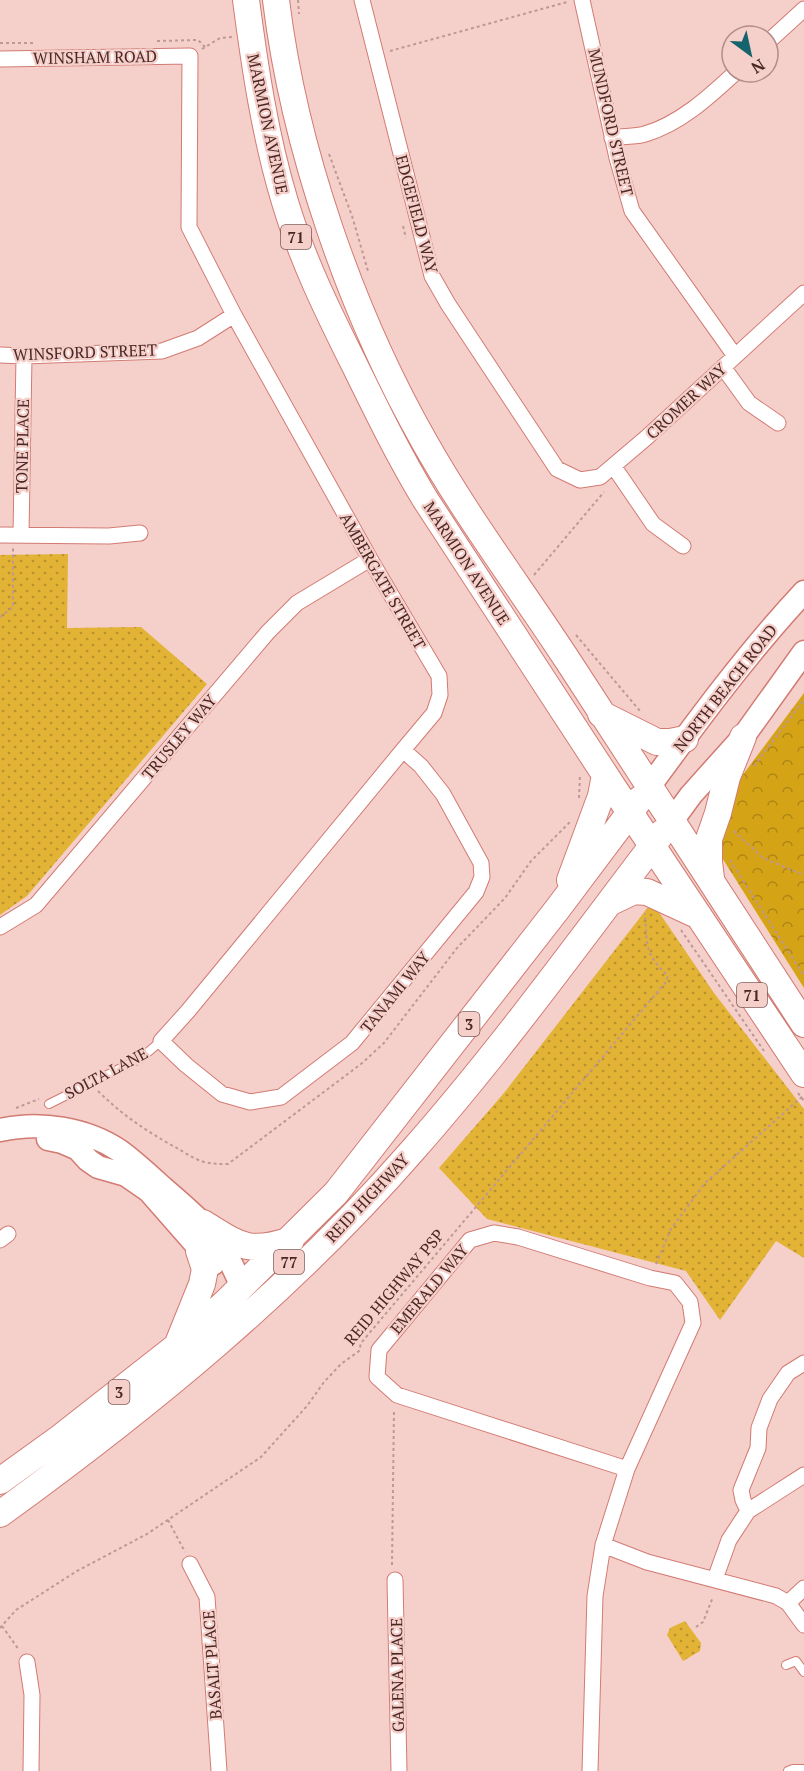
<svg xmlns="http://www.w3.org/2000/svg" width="804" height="1771" font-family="'PT Serif',serif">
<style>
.forest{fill:url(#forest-crowns)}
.park{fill:url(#park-dots)}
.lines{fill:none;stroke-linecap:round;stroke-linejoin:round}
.service-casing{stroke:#d27b73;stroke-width:10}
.minor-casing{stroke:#d27b73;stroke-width:17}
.secondary-casing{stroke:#d27b73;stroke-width:25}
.trunk-casing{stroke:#d27b73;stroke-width:28}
.path{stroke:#be9894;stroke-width:2;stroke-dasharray:3 3;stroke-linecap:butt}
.service{stroke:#fff;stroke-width:8}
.minor{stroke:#fff;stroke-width:15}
.secondary{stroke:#fff;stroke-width:22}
.trunk{stroke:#fff;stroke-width:26}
.labels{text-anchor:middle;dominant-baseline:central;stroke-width:4.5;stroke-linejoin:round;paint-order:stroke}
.shield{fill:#f5cfca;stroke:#7e5956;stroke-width:1.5}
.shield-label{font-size:15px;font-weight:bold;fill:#4b2724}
.street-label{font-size:16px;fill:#4b2724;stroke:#f5cfca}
</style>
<defs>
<pattern id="forest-crowns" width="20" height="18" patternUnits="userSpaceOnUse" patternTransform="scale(1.5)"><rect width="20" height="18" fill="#d5a316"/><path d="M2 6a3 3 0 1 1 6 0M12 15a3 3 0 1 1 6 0" fill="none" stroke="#af8514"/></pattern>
<pattern id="park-dots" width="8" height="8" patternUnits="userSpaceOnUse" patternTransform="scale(1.5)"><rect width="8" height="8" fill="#e3b335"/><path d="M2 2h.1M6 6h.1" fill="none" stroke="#ba922d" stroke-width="1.8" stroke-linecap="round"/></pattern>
</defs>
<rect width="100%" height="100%" fill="#f5cfca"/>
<!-- forest -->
<path class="forest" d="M804,693V988L721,856L720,828L733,788Z"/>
<!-- park -->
<path class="park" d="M68,554L67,628L141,627L207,684L27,896L0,915V555Z
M652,902L714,993L804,1109V1258L776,1241L720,1320L686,1271L487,1219L439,1168L504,1093Z
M685,1621L701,1643L700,1651L683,1661L667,1635L670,1628Z"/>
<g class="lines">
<defs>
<path id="service" d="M49,1104L141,1058L161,1041
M786,1665L796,1661L804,1672
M788,1771L793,1769H804"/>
<path id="minor" d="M362,0L432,276L448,304L557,469L580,480L600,477L646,438L804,293
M582,0L617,158L632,211L735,356
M768,42L804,9
M0,59L190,56L189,227L234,315L370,559L439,676L440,695L434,713L403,750L188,1011L161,1041L186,1065L222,1094L250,1102L281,1097L352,1043L476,892L482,877L481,863L443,794L421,766L403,750
M612,138C623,136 635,137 645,134C680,124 710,96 736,72
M0,355L24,356L162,351L198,338L234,315
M723,367L749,403L778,423
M614,467L653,524L683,546
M0,535L109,536L140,533
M21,535L24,356
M0,927L36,905L268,632L297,603L370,559
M0,1240L8,1234
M748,1511L743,1500L741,1490L758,1448L759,1428L770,1399L788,1373L804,1363
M603,1545L647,1562L776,1596L788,1603L804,1625
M190,1564L207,1597L219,1771
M715,1579L729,1540L748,1511L804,1475
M395,1580L399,1771
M788,1603L804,1588
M27,1662L32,1695L31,1771
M590,1771L595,1596L603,1545L627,1469L693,1323L690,1302L675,1283L650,1278L518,1237L494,1233L470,1240L379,1350L377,1377L397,1395L627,1469"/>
<path id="secondary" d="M649,787C698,720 748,652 804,592
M672,821L691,795L743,737L804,652
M0,1130C40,1121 86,1128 120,1151C135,1162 149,1175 162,1187C185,1207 210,1227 226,1254C232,1264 237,1276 242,1287
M48,1139L62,1142L78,1149L88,1160L98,1167L126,1175L149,1191L213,1264"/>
<path id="trunk" d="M246,0C255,68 265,136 285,202C302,259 328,312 355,366C377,411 399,456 425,499L615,790L804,1074
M276,0C294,148 351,312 424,441C466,516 521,589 568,661C646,782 726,903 804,1024
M601,714L657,742H670L685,739
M711,878L709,862V839L718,813L727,777L743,737
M570,880L601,796L605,775
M609,903L634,891L647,892L699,916
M203,1223C240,1246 248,1254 291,1240
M179,1341L202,1284L205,1269L199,1251
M0,1481L61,1437L177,1346L225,1303L336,1193L559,907L640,799
M0,1514C149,1406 292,1289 413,1150C502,1049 581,939 662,833"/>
</defs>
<!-- service casing -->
<use href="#service" class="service-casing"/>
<!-- minor casing -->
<use href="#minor" class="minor-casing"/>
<!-- secondary casing -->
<use href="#secondary" class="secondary-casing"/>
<!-- trunk casing -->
<use href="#trunk" class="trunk-casing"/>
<!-- path -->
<path class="path" d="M298,0L299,14
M157,41L198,40L205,47
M0,43H34
M202,49L220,38L232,37
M390,51L567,2
M329,154L352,216L368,271
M403,226L406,238
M534,575L604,492
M0,617L13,607V548
M576,635L640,711
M754,766L804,700
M579,798L580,774
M734,831L763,858L804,875
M730,860L804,976
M681,930L764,1051
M98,1091C121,1114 146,1131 175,1147C184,1152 194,1159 204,1162C212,1164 219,1164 228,1164L361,1064L384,1043L457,948L505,898L531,861L570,822
M798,1093L804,1101
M16,1108L39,1099
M656,1264L671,1229L705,1183L804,1095
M168,1520L185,1552
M392,1565L394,1409
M2,1626L19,1650
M696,1627L703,1622L713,1597
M0,1628L16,1610L77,1571L147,1534L261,1457L307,1406L324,1382L341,1364L359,1351L361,1343L666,982L668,976C644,953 647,945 645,913"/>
<!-- service -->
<use href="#service" class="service"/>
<!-- minor -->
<use href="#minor" class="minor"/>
<!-- secondary -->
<use href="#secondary" class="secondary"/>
<!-- trunk -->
<use href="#trunk" class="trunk"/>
</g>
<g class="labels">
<!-- shield labels -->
<g class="shield">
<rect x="281" y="225" width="30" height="24" rx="4.5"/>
<rect x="737" y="983" width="30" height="24" rx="4.5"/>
<rect x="458.5" y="1012" width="21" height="24" rx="4.5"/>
<rect x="274" y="1250" width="30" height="24" rx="4.5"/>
<rect x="108.5" y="1380" width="21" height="24" rx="4.5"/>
</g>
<g class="shield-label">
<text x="296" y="237">71</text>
<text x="752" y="995">71</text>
<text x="469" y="1024">3</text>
<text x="289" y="1262">77</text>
<text x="119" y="1392">3</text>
</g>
<!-- street labels -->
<g class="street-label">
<text transform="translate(95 57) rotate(-1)">WINSHAM ROAD</text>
<text transform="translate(611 122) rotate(77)">MUNDFORD STREET</text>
<text transform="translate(268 124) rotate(78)">MARMION AVENUE</text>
<text transform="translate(417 214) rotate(75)">EDGEFIELD WAY</text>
<text transform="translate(85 352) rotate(-2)">WINSFORD STREET</text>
<text transform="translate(686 401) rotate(-43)">CROMER WAY</text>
<text transform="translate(22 446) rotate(-89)">TONE PLACE</text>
<text transform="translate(467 563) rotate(57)">MARMION AVENUE</text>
<text transform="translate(383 581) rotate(60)">AMBERGATE STREET</text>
<text transform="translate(725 688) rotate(-52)">NORTH BEACH ROAD</text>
<text transform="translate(179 737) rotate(-50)">TRUSLEY WAY</text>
<text transform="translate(395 992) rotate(-51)">TANAMI WAY</text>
<text transform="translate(106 1073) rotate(-28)">SOLTA LANE</text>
<text transform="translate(367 1198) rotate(-47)">REID HIGHWAY</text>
<text transform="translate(394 1287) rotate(-50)">REID HIGHWAY PSP</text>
<text transform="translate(429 1289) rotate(-50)">EMERALD WAY</text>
<text transform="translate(212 1665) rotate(-94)">BASALT PLACE</text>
<text transform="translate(397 1675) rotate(-91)">GALENA PLACE</text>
</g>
</g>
<!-- north arrow -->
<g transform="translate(750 54) rotate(147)"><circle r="28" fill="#f5cfca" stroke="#b18c88" stroke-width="1.5"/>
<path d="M0-4.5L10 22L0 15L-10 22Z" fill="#15636c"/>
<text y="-9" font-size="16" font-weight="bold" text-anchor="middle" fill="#4b2724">N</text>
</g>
</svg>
